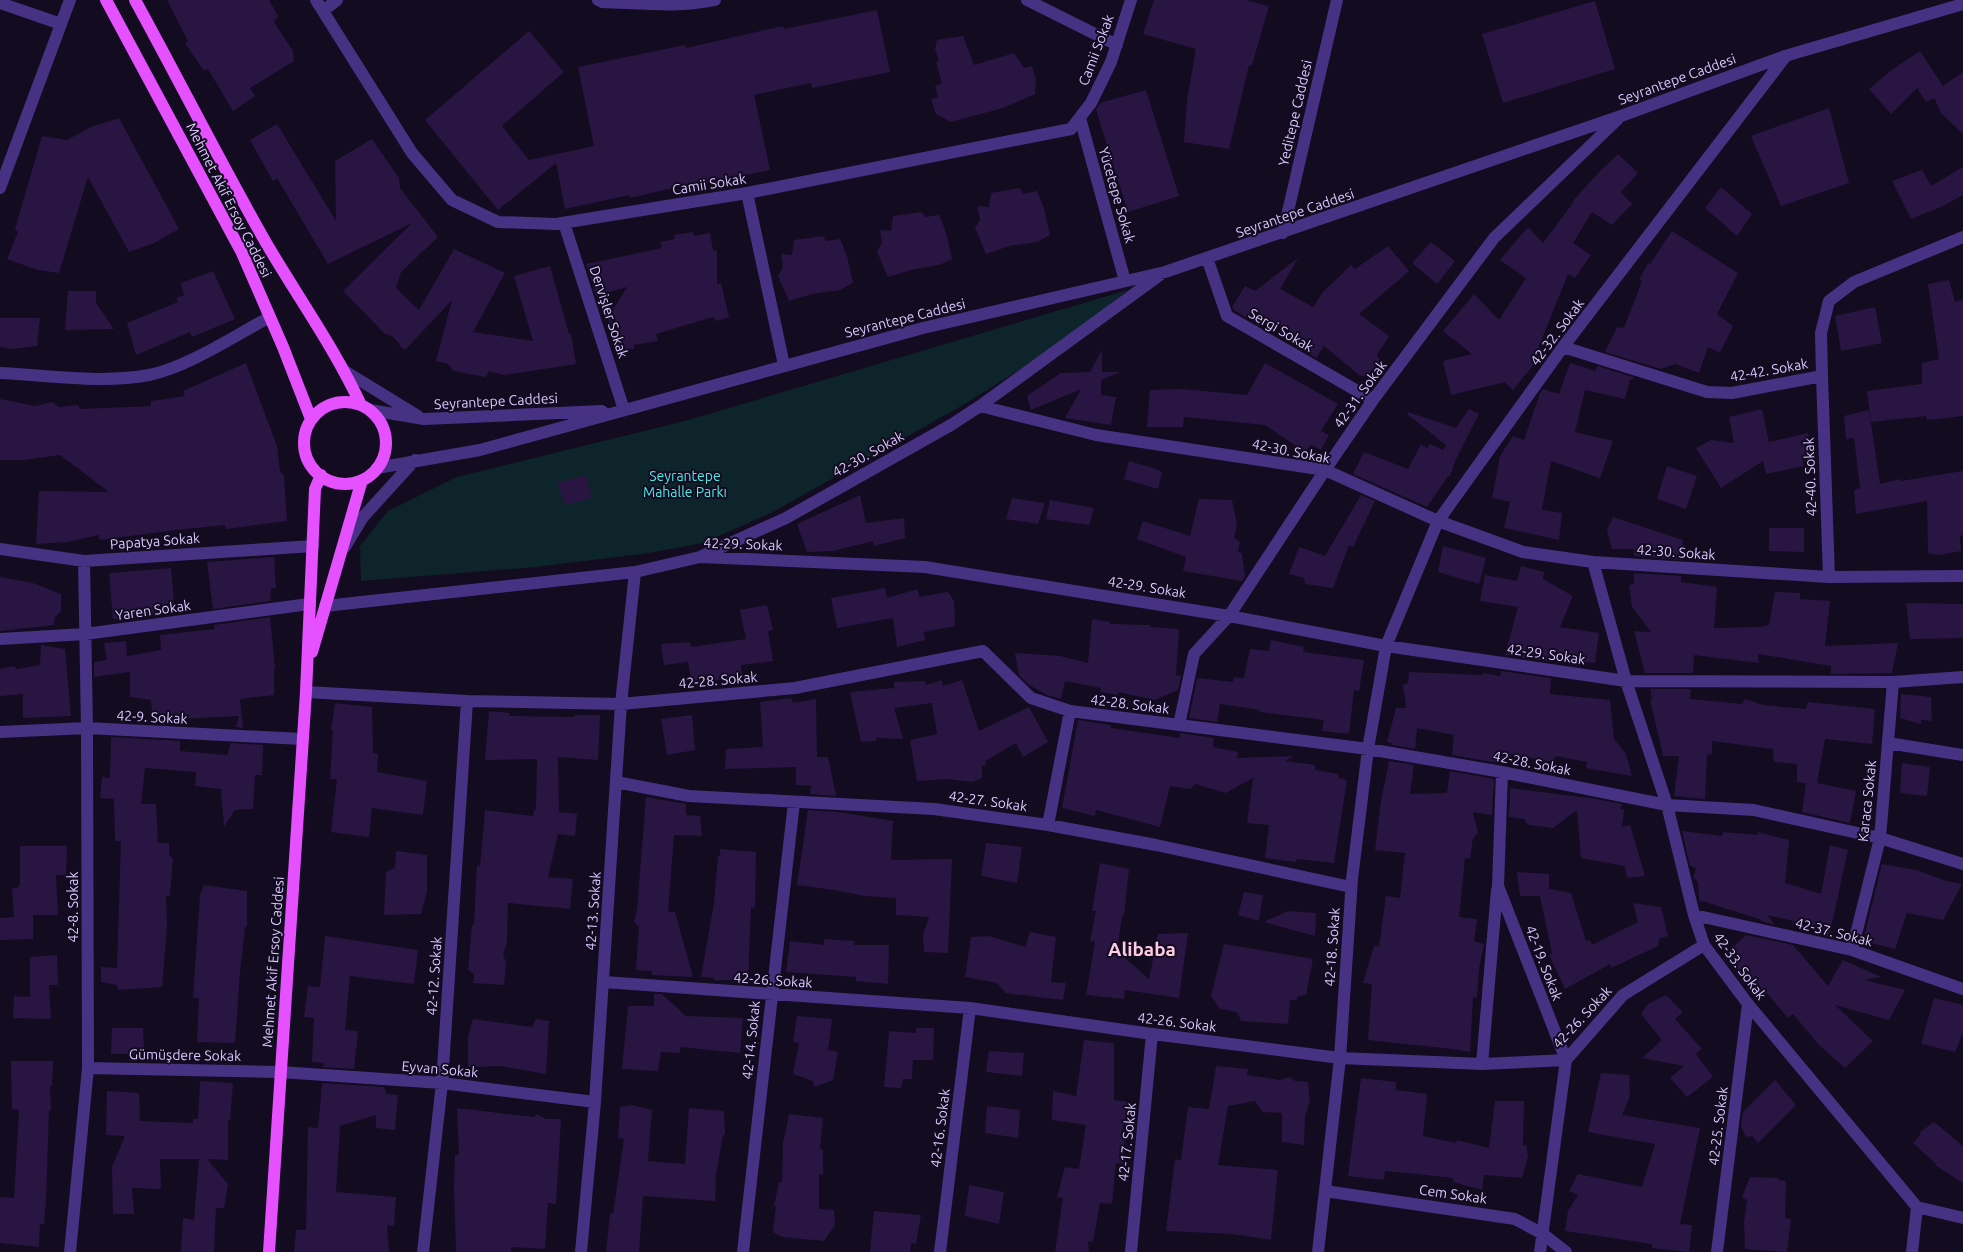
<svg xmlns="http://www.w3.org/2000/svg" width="1963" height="1252" font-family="Ubuntu,sans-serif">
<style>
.green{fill:#0d252a}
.building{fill:#291542}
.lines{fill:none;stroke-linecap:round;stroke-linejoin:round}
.minor{stroke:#473183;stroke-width:12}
.major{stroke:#e550ff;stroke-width:12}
.labels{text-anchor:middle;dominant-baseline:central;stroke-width:4;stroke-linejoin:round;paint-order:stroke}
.street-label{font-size:14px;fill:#dcc9ff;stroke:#130b20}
.park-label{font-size:14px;fill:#4ce9e5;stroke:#130b20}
.district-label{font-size:19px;font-weight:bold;fill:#ffcbe1;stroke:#130b20}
</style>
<rect width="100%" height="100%" fill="#130b20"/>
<!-- green -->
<path class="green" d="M1128,290L1059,345L963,405L771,513L703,543L649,553L535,567L361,581L360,546L388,511L457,477L685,421Z"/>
<!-- building -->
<path class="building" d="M167,0H269L278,16L274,22L293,51L294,61L250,88L255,96L233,111L208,69L204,71L185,43L188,41Z
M1154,0H1246L1269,6L1252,65H1249L1229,149L1184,142L1187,99L1196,49L1143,34Z
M1595,1L1615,69L1503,103L1482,34Z
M877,10L890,72L812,88L811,83L754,95L770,170L694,186V183L630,198L629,195L565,209L556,163L498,210L425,120L529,31L564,72L502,126L529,160L594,146L578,67L685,45L686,48L783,26L784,29Z
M963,36L974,65L1014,53L1024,68L1032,66L1036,79L1035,94L1003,108L951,122L936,114L931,99L938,97L935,86L942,83L936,62L939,61L935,49L937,40Z
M1920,51L1943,86L1963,72V134L1941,113L1934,98L1926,102L1917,88L1891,114L1869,89L1893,69Z
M1146,90L1179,196L1128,212L1096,110L1100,103Z
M1829,108L1849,183L1781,206L1751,136Z
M119,118L179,229L154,243L129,252L88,177L59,273L38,270L7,259L18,232L15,229L42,136L67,140L91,127Z
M277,124L336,221L335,161L372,139L399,178L400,188L438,237L401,272L396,288L419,310L454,249L505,273L473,332L533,341L514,276L550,266L569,334H571L576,364L504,375L489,371L486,377L453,371L448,364L436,361L452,300L405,350L399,346L400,344L392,336L385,334L343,291L412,223L328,264L277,178L273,181L250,140Z
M1618,154L1638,173L1621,192L1632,204L1612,225L1592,212L1573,243L1591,255L1575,278L1568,274L1535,356L1540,357L1513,390L1505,382L1451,395L1443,361L1472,354L1443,331L1474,294L1499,320L1526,278L1500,260L1528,227L1543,243L1573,203L1572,202L1600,171Z
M1963,167V195L1943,206L1911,219L1892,181L1922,170L1931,186Z
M1721,187L1752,214L1737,236L1705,208Z
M1020,188L1023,194L1037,191L1044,208L1050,235L1037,242L1009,246L986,254L975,228L980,220L977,206L989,207L991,193Z
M922,212L925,217L939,215L946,232L952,259L939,265L911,270L888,277L877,252L882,243L880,230L891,231L893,216Z
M1672,231L1738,273L1717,314L1733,326L1720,353L1708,347L1699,373L1675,364L1661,369L1605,352L1617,327L1624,328L1642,281L1639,280L1648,263L1650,264Z
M693,232L694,236L710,233L713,250L717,251V284L721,283L729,317L716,321L713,317L656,334L658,341L634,345V349H615L608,318L627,287L596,296L586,264L662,248L660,242L675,239L674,235Z
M823,236L826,241L840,239L847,256L853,283L840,290L812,294L789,301L778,276L783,267L781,254L792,255L794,240Z
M1431,242L1455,261L1437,284L1412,263Z
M1388,246L1409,271L1359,314L1389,336L1377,355L1380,360L1367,376H1360L1324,346L1316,358L1302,350L1293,343L1294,340L1281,333L1285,325L1270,327L1261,322L1259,325L1234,310L1232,307L1245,286L1255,291L1298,258L1280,289L1313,307L1323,292L1351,265L1355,269Z
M213,271L235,319L192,337L190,332L136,355L127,323L178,302L176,298L184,295L181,283Z
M1949,280L1955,302L1963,300V416L1927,420L1926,416L1871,422L1867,391L1922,384V363L1939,359L1928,284Z
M68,291H96V303L114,329L65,330Z
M1875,307L1882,343L1841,351L1835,316Z
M0,318H40L37,346L11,349L0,347Z
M1102,350V372H1120L1101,380V395L1116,397L1111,425L1065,418L1081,389L1031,410L1027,396L1061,373L1090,372Z
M246,363L277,446L280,471L284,476L287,521L226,529L225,525L176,530L99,540V535L67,542L36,544L39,491L109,492L60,455L24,460H0V399L35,406L52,402L59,407L78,405L80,409L151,406V401L185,396L183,391Z
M1265,363L1338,404L1321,431L1329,435L1321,450L1311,445L1305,452L1265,425L1184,417L1183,427H1147L1150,390L1182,389L1247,395Z
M1570,363L1595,371L1598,366L1635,378L1630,380L1625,399L1585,390L1575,432L1613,441L1600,478L1551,461L1542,510L1562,513L1559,540L1504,528L1510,502L1492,498L1500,456L1513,436L1524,440L1540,393L1543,389L1559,394Z
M1469,409L1479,414L1456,459L1450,476H1448L1427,507L1353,474L1364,452L1408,469L1421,444L1427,448L1430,444L1443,450L1446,445L1407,414L1408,412L1456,428Z
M1762,409L1769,442L1808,433L1812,454L1802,457L1804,466L1766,474L1763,461L1721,488L1696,448L1711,440L1734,443L1729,417Z
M1869,410L1880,484L1900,479L1901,481L1963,471V535L1960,536L1961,551L1940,555L1928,553L1927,501L1856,514L1854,490L1860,488L1854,438L1846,439L1844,416Z
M1129,461L1153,468L1162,472L1158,489L1124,479Z
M1667,466L1697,476L1686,509L1657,499Z
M586,475L592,498L565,505L557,483Z
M860,495L866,523L904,518L905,538L874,546L873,541L833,551L807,552L797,524Z
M1361,495L1375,501L1353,547L1349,545L1333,588L1305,584L1304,578L1289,574L1299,547L1325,556Z
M1012,498L1045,503L1038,524L1006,519Z
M1199,499L1232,500L1237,524L1234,538L1240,542L1238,551L1242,554L1245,577L1242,581L1183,571L1186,557L1137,539L1143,521L1190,536Z
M1050,500L1094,508L1089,525L1046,519Z
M1613,517L1683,540L1682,560L1634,556V549H1612L1607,530Z
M1769,528H1804V552L1769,551Z
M1443,546L1486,558L1479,584L1438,572Z
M274,557L276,588L271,589L270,601L213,609L207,562Z
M1521,566L1544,572L1543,579L1573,596L1560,627L1599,633L1595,663L1553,658V662L1505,655L1518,607L1480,601L1485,575L1517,581Z
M171,568L175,613L113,619L109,573Z
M1634,573L1681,576V582L1717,587L1714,628L1759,627L1769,625L1775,592L1800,593V599L1830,601L1825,646L1898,643L1892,673L1831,674V666L1758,654L1759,663L1694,655L1693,673H1645L1634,631L1651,632L1632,607L1629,585L1634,584Z
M0,577L33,583L61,594V611L55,617L54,625L0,631Z
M885,588L887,598L918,589L919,597L948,592L954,601L955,626L924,632L925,640L897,647L893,618L837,628L831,598Z
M1906,603L1963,604V638L1910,639Z
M767,605L773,630L768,631L773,661L741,665L742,676L692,684L688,662L664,665L661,644L690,642L691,647L746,639L740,610Z
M270,617L275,668H274V695L240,699L243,728L236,727L239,716L180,719V725L153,723L151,700L130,697V672L94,677V662L107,660L104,643L126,641L127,656L161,650L160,635L215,629L214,625Z
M1092,619L1110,622V624L1150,625V627L1179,629L1176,675L1181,676L1178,690L1155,700L1118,692V695L1100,692L1101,688L1065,681L1061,699L1047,695L1029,685L1019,675L1015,653L1060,656L1088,663Z
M1271,640L1304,647L1303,652L1364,660L1359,691L1354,690L1349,734L1322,731L1324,720L1259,712L1260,710L1220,704L1217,722L1189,718L1197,678L1233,682L1234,677L1244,678L1250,649L1269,651Z
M41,645L65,649L71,716L23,718V694L0,696V669L14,666L17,669L40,665Z
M1501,671L1551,678L1550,694L1610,700L1614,739L1626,754L1632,776L1586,768L1587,762L1555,756L1554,762L1505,753L1504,764L1452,755L1454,735L1417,728L1415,749L1392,745V743L1387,742L1396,708H1406L1403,685L1408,683L1409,672L1483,675V673L1500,676Z
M942,680L943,686L962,680L979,731L1029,707L1048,742L1023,757L1016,743L985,761L986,765L982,766V778L972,782L948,779L917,781L910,740L937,734L932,703L894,708L903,739L876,738V741L861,742L850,692L894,688V682L925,681L926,685Z
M1650,689H1691L1690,699L1742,704L1745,699L1763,705L1806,709L1808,702L1875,709L1872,744L1825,739L1817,783L1856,791L1850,823L1802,812L1806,783L1797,782V764L1774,762L1773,749L1712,741V754L1707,755L1705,799L1674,796L1679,756H1663L1650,699H1652Z
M1901,694L1931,697L1932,721L1921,720V724L1900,718Z
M791,698L793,703L816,699L817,757H828L836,796L810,794L811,786L796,785V767L725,769L726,749L763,747L760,702Z
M335,703L372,707L373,753L378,754L377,772L427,781L423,815L372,808L369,837L331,832L337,779H330L333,731L331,730Z
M489,711L509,713L510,716L575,717V715H600L598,760L558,757L559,812L577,814L575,836L558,834L548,877L573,879L570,909L508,903L507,942L503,955L506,962L504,985L473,983L474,974L468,970L472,925H474L477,866H480L485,810L533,816L534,810H536L537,759L485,760Z
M692,715L695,750L667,755L661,719Z
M1078,720L1111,725V728L1179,738L1180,733L1214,738L1213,747L1238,752L1237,758L1294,756L1285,761L1315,765V770L1338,774L1339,778L1347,780L1334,863L1297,859L1296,862L1265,858L1269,825L1247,823L1253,778L1226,793L1195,784L1191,789L1170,786L1160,827L1096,810L1095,816L1062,808Z
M111,737L180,741V751L227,755L231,743L263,745L262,775H255L253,809L235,810L224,827L221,789L195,786L196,772L145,768L141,804H156L158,843H169V855L173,858L170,896H166L167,926L162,987L118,990L117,985L101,982V967L117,968L121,841H115L114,799L100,798L102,777L110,778Z
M1389,761L1414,765L1410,794L1447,793L1450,771L1494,779L1492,815L1473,812L1478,833L1473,838L1470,859L1465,858L1459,917L1477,919L1474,941L1484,944L1479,969L1477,998L1473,997L1470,1052L1452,1049L1368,1040L1372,984L1363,983L1374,946L1379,947L1386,896L1400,898L1405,853L1375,850L1380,807Z
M1902,763L1930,767L1927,796L1900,793Z
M1510,788L1596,799L1622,804L1620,809L1624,810L1622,827L1630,825L1645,876L1627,878L1625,866L1581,858L1577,810L1553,828L1528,825L1524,819L1509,817Z
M646,797L686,804V815L700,816L702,836L674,835L668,912H675L693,977L652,975V971L636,970L639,927L634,922L637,909Z
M808,810L839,812L893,821L891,860L952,859L948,953L924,952L923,935L929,917L896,915V898L865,896L834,890L797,885Z
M1682,831L1722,836L1723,832L1758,835V832L1789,840L1785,883L1821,894L1830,845L1848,850L1829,937L1814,933L1816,926L1767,915L1775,925L1761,921L1762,920L1699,900L1698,882L1693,878L1696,868L1690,866Z
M986,843L1022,847L1017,883L981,876Z
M20,846H67L66,875H56L58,915H33V939L0,940V918L14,917L12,888H18V885H20Z
M720,849L756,852L755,908L751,907L748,980H714V978L701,977L714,903L718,856H720Z
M396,851L427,855V891L421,914L384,915L386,872L395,868Z
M1100,863L1129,869L1124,916H1122L1117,951L1149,979L1158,934L1188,933L1179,998L1125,990L1124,999L1086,995L1095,942L1090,941L1096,911H1092Z
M1882,864L1916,870L1947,881L1962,884L1943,920L1907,913L1895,949L1863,941Z
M1517,872L1549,874V889L1571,893L1586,941L1590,940L1592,945L1638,922L1633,903L1661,907L1668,936L1659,939L1658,946L1611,968L1610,964L1565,989L1549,955L1552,954L1540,896H1520Z
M204,885L247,891V927H245L240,972L235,1043L197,1042L199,998H193L200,895Z
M1244,892L1263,895L1259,921L1238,915Z
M1288,911L1316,913L1315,936L1264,922Z
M1030,932L1056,937L1051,982L1066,983L1063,1000L1006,993L997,983L965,977L971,937L989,936L1025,947Z
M1746,935L1793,945L1828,986L1843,960L1881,977L1864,980L1905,990L1889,1020L1835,1005L1873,1041L1845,1068L1819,1045L1793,1014L1788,1018L1767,993L1761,998L1745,981L1725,955Z
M325,936L418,950L414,984L350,976L345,1030L358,1031L354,1069L323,1067L324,1063L312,1062L314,1018L304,1017L308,986L320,987Z
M824,939L854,941V945H889L888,984L856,981V977L786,972L790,941L824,945Z
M1224,944L1313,959L1306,995L1298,996L1296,1000H1290L1288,1024L1241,1021L1237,1012L1220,1009L1211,996Z
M57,955L58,985H49L51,1019L13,1018L14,996L30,997V957Z
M654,994H662L686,1016L743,1018L740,1053L680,1047V1053L661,1052L658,1071L622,1069L628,1006H654Z
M1666,995L1683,1012L1675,1019L1702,1049L1696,1054L1713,1077L1687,1097L1670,1078L1684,1066L1642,1058L1662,1040L1641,1014L1648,1004Z
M1934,998L1963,1005V1033L1955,1052L1921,1044Z
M797,1016L832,1019L828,1050L838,1052L833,1080L814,1087L813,1081L793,1074L799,1043L793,1042Z
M473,1019L532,1027L536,1019L549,1021L546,1074L501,1066L468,1067V1036Z
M112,1028H143L144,1054H111Z
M916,1028H934L933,1060H913L912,1079H903L901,1088L884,1087L889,1031L916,1033Z
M1084,1040L1114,1043V1100L1129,1102L1121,1137H1124V1164L1116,1163L1112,1204L1100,1203L1093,1242L1088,1241L1089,1252H1055L1063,1198L1057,1197L1065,1167L1079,1169L1086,1125L1052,1120L1053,1091L1076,1096Z
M989,1051L1024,1053L1022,1076L986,1072Z
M11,1061H53L52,1086H50L51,1110H49L46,1200L44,1224H40L39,1247L0,1243V1197L14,1198L19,1110L12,1109Z
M1216,1066L1248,1069L1247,1075L1280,1080L1290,1077L1295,1081L1308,1082L1310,1101L1305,1116L1304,1145L1282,1142V1113L1263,1112L1255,1101L1228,1106L1218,1165L1278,1170L1271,1240L1233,1234L1166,1231L1175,1159L1181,1160L1188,1107L1209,1109Z
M1601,1073L1629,1075L1630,1096L1622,1115L1700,1128L1680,1224L1692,1225L1689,1252L1652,1248V1244L1565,1231L1568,1211L1578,1195L1569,1191L1578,1174L1642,1187L1655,1144L1588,1132Z
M1361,1078L1396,1082V1090L1427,1094L1423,1136L1456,1143L1457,1140L1489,1148L1495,1101H1524L1523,1145H1526L1528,1156L1522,1178L1484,1175L1482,1190L1453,1182V1178L1417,1174L1385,1171L1384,1180L1348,1176Z
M1775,1080L1796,1105L1758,1143L1752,1136L1746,1137L1741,1126L1743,1112Z
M200,1081L233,1083L230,1120H228V1160L207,1159L228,1184L224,1208H216L214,1252H181L183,1218L194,1220L199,1159H160L161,1189L132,1188L134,1214H113L112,1167L125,1136L106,1135L107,1091L139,1093L140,1121L193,1123V1119H198Z
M322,1083L384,1087L387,1094L398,1095L395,1130L376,1128V1115L340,1126L336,1192L396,1197L394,1226L387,1225L389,1252H294L296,1230H306L308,1127L318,1128Z
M632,1105L652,1110L648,1161L685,1164L689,1108L724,1111L725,1135H723L716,1175L715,1201L643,1196L639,1252H606L610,1213L613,1214L624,1139L618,1138L620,1107Z
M987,1106L1020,1110L1018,1138L985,1133Z
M457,1108L534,1117L537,1114L546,1119H561L556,1204L548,1203L545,1249L511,1247V1252H456L454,1188L455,1155H459Z
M789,1114L823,1118L820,1149H823V1175L819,1174V1209L834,1210L835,1225L824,1241L782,1237L773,1232L776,1206H774L779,1182H782L783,1143Z
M1934,1122L1963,1146V1183L1935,1165L1936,1164L1913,1143L1921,1134L1920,1132Z
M1750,1177L1778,1178L1779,1180L1786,1181L1785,1218L1791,1219L1787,1252L1745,1249L1744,1222L1747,1200L1742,1197Z
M969,1185L1004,1192L999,1224L965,1216Z
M874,1211L921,1215L916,1244L911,1243L910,1252H870Z"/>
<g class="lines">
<!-- minor -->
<path class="minor" d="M316,0L412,153L452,200L498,222L556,224L747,193L1071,129L1091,103L1111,62L1131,0
M598,0L602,2C639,3 679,8 715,0
M1027,0L1117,45
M0,3L61,24
M323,11L337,0
M1080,118L1125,281
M0,188L70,0
M747,193L784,365
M564,223L624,410
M1283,233L1337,0
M1207,258L1227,316L1373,400
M1563,347L1707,392L1732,393L1822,376L1821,333L1829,301L1854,282L1963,237
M343,370L418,416
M0,373C48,375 102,384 149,375C188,367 234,336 270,317
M1822,376L1829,577
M980,406L1160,275
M370,410L424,419L602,411
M377,468L480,450L923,328L1165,272L1621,116L1785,56L1963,4
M345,547L363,517L415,460
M0,549L84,561L313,546
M702,556L786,518L951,425L980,406L1096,435L1325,470L1438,521L1523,552L1593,562L1829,577L1963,576
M1593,562L1626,681L1667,805L1694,915L1704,945L1748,1004L1917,1207L1963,1218
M325,606L635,572L700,557L925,567L1229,616L1386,646L1626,681L1893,682L1963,677
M0,639L85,634L309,604
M306,692L467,701L621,704L795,688L983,651L1031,698L1070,711L1368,749L1502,772L1667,805L1754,810L1880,838L1963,864
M1179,725L1194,654L1229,616L1325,470L1373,400L1494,238L1618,119
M0,732L87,728L302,739
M1888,743L1963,755
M1502,772L1498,886L1566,1060L1540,1252
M616,782L689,796L934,809L1048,825L1156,845L1351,887
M1048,825L1070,711
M1694,915L1852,950L1963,989
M1852,950L1880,838L1893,682
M604,982L970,1008L1145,1033L1340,1058L1482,1064L1566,1060L1623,995L1704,945
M1482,1064L1497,890
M88,1068L280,1072L442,1083L595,1102
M1325,1191L1515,1219L1543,1234L1566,1252
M70,1252L88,1068L87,728L84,561
M423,1252L442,1083L467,701
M581,1252L595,1102L621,704L635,572
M743,1252L794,802
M940,1252L970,1008
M1131,1252L1152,1034
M1318,1252L1340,1058L1352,879L1368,749L1386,646L1438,521L1563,347L1785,57
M1717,1252L1748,1004
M1912,1252L1917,1207"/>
<!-- major -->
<path class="major" d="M106,0L242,253L283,347L311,419
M135,0C179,80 220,162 265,241C297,296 334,347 361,405
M304 443a41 41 0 1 1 82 0a41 41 0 1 1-82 0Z
M312,652L362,480
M269,1252L306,692L315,489L321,475"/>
</g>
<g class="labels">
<!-- street labels -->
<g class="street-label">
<text transform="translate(1096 50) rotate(-69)">Camii Sokak</text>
<text transform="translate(1677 79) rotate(-20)">Seyrantepe Caddesi</text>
<text transform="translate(1295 113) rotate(-77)">Yeditepe Caddesi</text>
<text transform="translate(709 184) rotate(-9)">Camii Sokak</text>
<text transform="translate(1117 195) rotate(74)">Yücetepe Sokak</text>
<text transform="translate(229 200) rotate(63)">Mehmet Akif Ersoy Caddesi</text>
<text transform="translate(1295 213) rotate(-19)">Seyrantepe Caddesi</text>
<text transform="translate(609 312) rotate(72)">Dervişler Sokak</text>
<text transform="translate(905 318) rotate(-14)">Seyrantepe Caddesi</text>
<text transform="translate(1281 330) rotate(30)">Sergi Sokak</text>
<text transform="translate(1557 332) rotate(-53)">42-32. Sokak</text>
<text transform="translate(1769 370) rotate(-10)">42-42. Sokak</text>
<text transform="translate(1360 394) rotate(-54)">42-31. Sokak</text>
<text transform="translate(496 401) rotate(-3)">Seyrantepe Caddesi</text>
<text transform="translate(1291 451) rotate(11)">42-30. Sokak</text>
<text transform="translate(868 454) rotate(-29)">42-30. Sokak</text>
<text transform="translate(1810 477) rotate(-92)">42-40. Sokak</text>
<text transform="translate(155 541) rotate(-4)">Papatya Sokak</text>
<text transform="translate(743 544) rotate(2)">42-29. Sokak</text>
<text transform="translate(1676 552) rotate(4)">42-30. Sokak</text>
<text transform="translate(1147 587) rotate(9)">42-29. Sokak</text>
<text transform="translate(153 610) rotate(-8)">Yaren Sokak</text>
<text transform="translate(1546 654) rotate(8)">42-29. Sokak</text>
<text transform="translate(718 680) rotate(-5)">42-28. Sokak</text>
<text transform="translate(1130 704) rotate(7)">42-28. Sokak</text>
<text transform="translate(152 717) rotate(3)">42-9. Sokak</text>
<text transform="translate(1532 763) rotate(11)">42-28. Sokak</text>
<text transform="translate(988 801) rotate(8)">42-27. Sokak</text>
<text transform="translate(1867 801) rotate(-84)">Karaca Sokak</text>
<text transform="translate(73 907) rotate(-90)">42-8. Sokak</text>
<text transform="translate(593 911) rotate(-86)">42-13. Sokak</text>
<text transform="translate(1834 932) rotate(14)">42-37. Sokak</text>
<text transform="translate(1332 947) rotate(-86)">42-18. Sokak</text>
<text transform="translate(273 962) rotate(-86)">Mehmet Akif Ersoy Caddesi</text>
<text transform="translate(1544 963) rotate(69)">42-19. Sokak</text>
<text transform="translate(1740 966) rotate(54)">42-33. Sokak</text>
<text transform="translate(434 976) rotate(-86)">42-12. Sokak</text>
<text transform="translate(773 980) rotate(4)">42-26. Sokak</text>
<text transform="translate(1582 1017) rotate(-47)">42-26. Sokak</text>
<text transform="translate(1177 1022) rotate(7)">42-26. Sokak</text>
<text transform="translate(751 1040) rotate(-84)">42-14. Sokak</text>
<text transform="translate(185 1055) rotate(1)">Gümüşdere Sokak</text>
<text transform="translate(440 1069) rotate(5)">Eyvan Sokak</text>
<text transform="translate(1718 1126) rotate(-83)">42-25. Sokak</text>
<text transform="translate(940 1128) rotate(-83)">42-16. Sokak</text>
<text transform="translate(1127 1142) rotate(-84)">42-17. Sokak</text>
<text transform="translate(1453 1194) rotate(8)">Cem Sokak</text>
</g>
<!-- park labels -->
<g class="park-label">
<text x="685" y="476">Seyrantepe<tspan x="685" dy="16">Mahalle Parkı</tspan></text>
</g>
<!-- district labels -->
<g class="district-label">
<text x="1142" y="949">Alibaba</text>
</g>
</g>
</svg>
